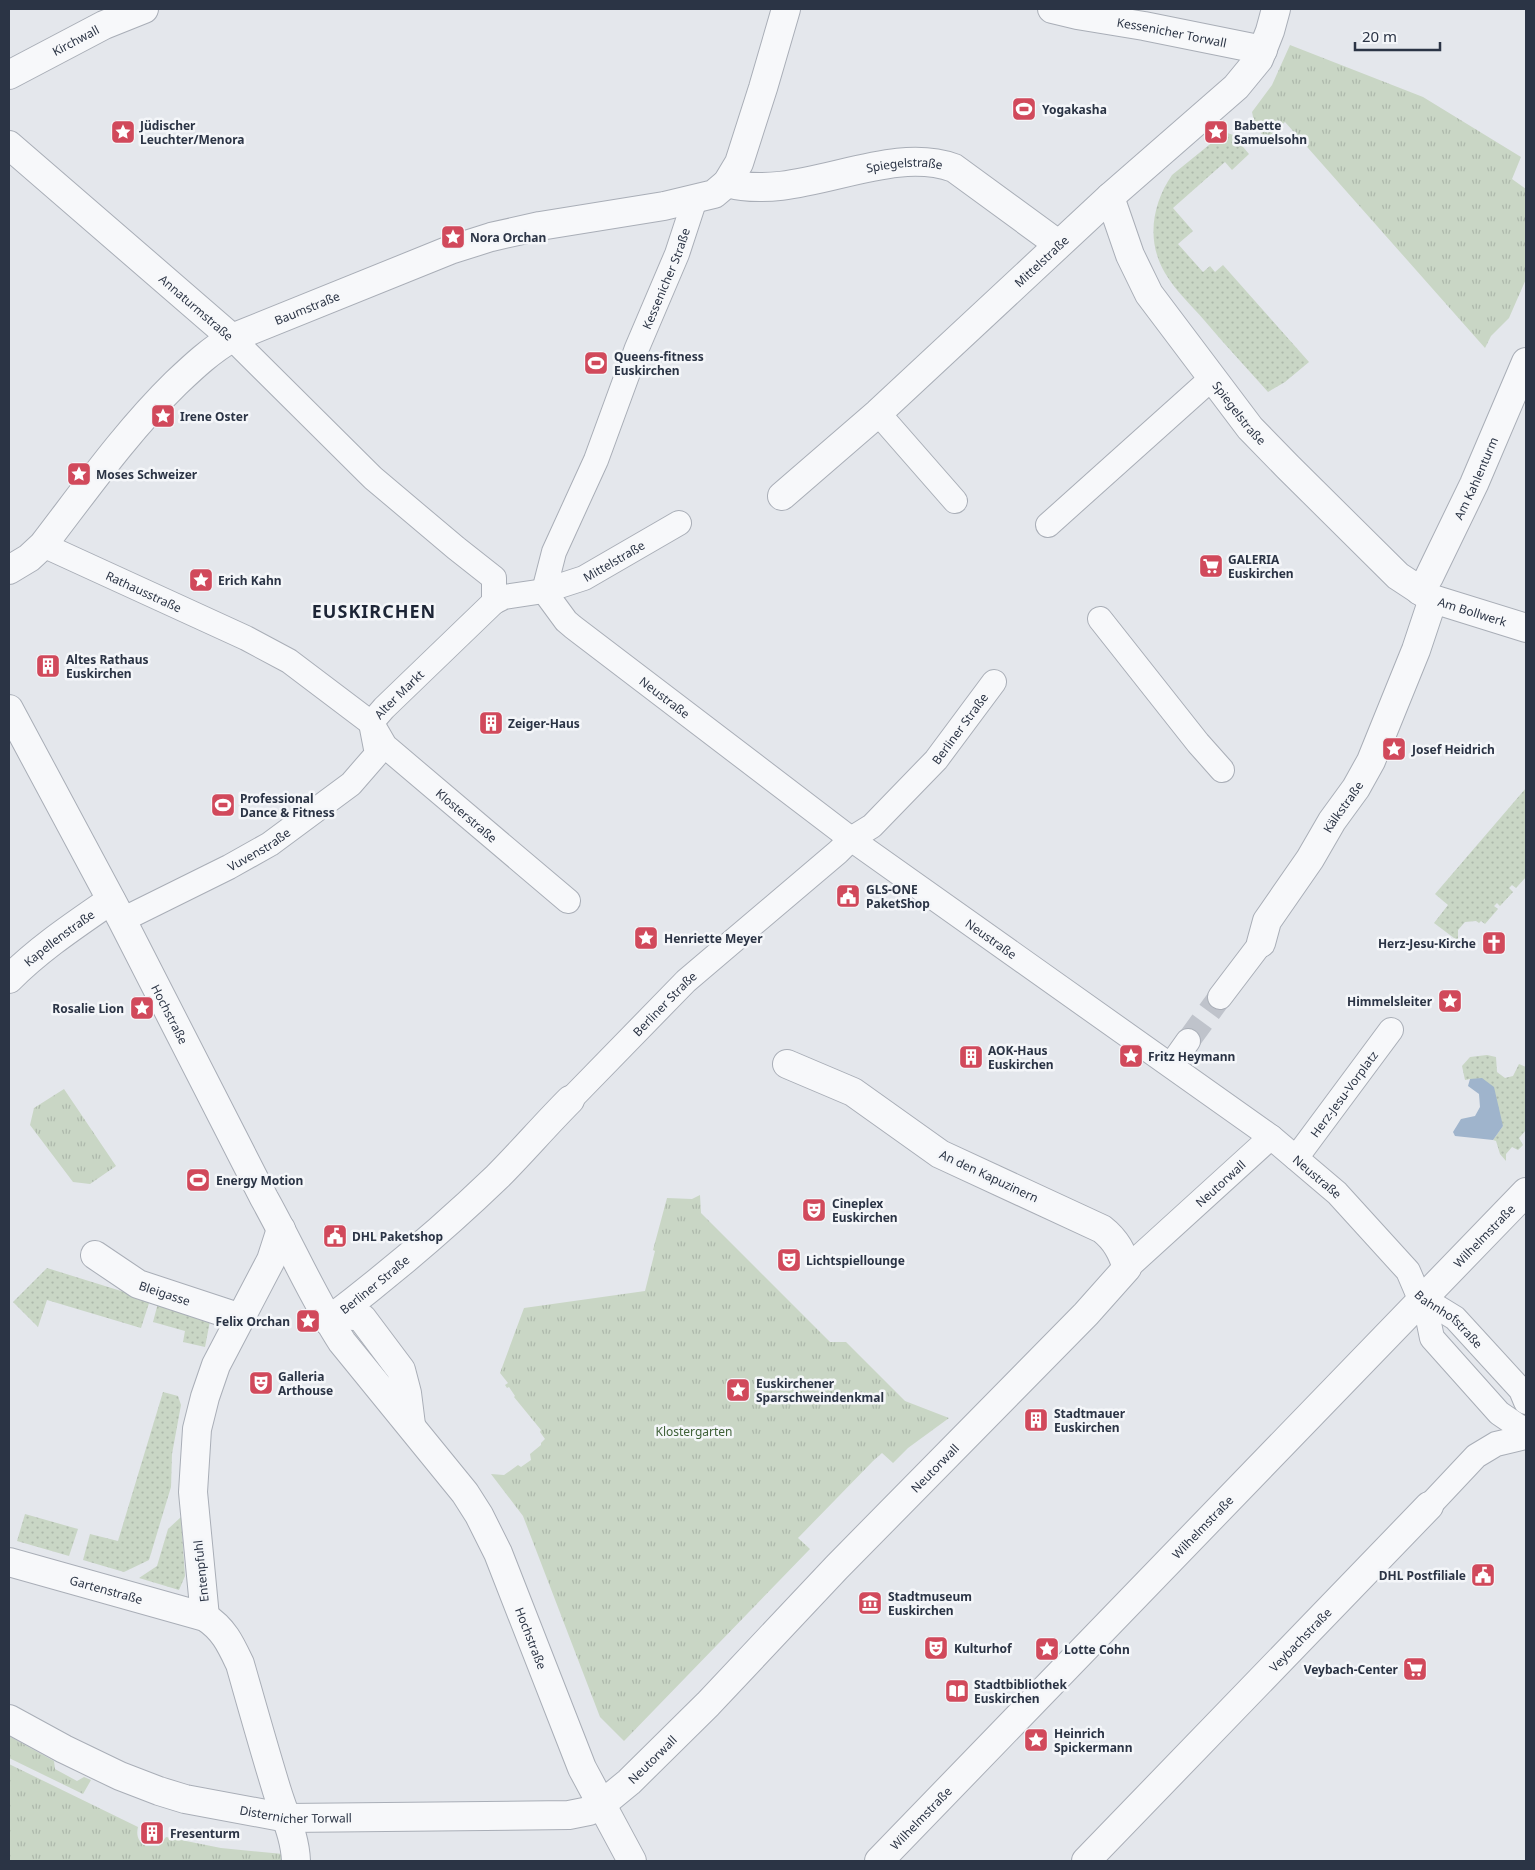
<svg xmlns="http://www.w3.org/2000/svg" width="1535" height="1870" font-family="'Noto Sans',sans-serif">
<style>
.grass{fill:url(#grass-dots)}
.park{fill:url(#park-tufts)}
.water{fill:#9fb4cc}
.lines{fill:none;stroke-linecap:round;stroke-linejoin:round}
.pedestrian-tunnel{stroke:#bfc3cb;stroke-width:24;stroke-dasharray:24 12;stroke-linecap:butt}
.pedestrian-casing{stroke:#a9aeb7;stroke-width:26}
.minor-casing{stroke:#a9aeb7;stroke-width:30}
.tertiary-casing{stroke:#a9aeb7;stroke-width:30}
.pedestrian{stroke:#f7f8fa;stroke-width:24}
.minor{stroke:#f7f8fa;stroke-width:28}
.tertiary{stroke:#f7f8fa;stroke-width:28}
.labels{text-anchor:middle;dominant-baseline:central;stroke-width:5;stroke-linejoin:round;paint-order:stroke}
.street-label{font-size:12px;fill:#2b3445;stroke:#f4f6f9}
.poi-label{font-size:12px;font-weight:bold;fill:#2b3445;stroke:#f4f6f9;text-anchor:start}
.park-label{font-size:12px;fill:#3f6138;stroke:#f4f6f9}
.district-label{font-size:18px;font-weight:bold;letter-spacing:1px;fill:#1d2536;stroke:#f4f6f9}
</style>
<defs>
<pattern id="grass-dots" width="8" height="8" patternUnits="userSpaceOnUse" patternTransform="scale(1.25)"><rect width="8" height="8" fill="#c9d6c5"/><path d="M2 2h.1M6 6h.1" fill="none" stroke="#adb8ab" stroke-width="1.8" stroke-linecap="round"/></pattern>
<pattern id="park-tufts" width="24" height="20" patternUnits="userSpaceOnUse" patternTransform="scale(1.25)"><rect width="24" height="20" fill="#c9d6c5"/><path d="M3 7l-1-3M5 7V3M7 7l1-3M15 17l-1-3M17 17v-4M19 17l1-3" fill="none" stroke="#adb8ab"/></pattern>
</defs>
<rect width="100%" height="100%" fill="#e4e7ec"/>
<!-- grass -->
<path class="grass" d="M1225,132L1233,135L1249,154L1232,170L1225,162L1173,208L1193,231L1178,244L1203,272L1210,266L1215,272L1223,265L1309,362L1285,382L1268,392C1247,368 1225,345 1204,320C1191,305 1175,290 1165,273C1146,241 1152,204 1172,175Z
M1526,788V877L1516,888L1512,885L1509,888L1513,892L1500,906L1497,903L1494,906L1498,909L1485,924L1481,921L1479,923L1476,921L1465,922L1458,930V941L1434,923L1448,905L1435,894Z
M1487,1055L1496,1057L1497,1072L1505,1078L1513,1076L1519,1064L1526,1067L1525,1116L1526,1130L1519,1138L1523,1145L1518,1150L1512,1147L1506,1154V1161L1500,1154L1496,1141L1493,1140L1503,1126L1470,1079L1465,1080L1462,1066L1470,1057Z
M47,1268L150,1300L141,1328L47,1300L38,1327L13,1302Z
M158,1303L210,1321L205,1347L183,1342L185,1331L153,1322Z
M163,1392L178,1396L181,1405L172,1454L171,1487L149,1560L124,1572L83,1560L90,1534L118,1541Z
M25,1514L78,1529L69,1556L17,1541Z
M181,1517L185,1576L179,1590L139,1578L157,1566L168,1529Z"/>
<!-- park -->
<path class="park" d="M1290,45L1423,97L1521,157L1512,179L1526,189V279L1509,318L1491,336L1485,348L1285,122L1266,139L1255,126L1252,112L1272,85Z
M64,1089L116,1166L90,1184L73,1182L30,1125L34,1108Z
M700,1195L701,1213L830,1342H846L905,1401L949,1418L908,1448L893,1463L882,1453L873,1461L798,1538L810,1549L624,1741L600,1717L523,1516L491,1474L504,1475L518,1465L521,1467L531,1460L530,1454L541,1445V1443L545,1439L540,1432L541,1430L514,1397L515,1396L509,1387L507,1388L505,1385L508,1383L500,1373L524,1308L645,1291L655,1251L653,1250L667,1198L692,1199Z
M9,1736L54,1761L55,1769L77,1781L84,1777L91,1780L83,1794L9,1758Z
M9,1764L138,1827C136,1835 138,1842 146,1846H159L166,1837L221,1848L283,1854V1861H9Z"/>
<!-- water -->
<path class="water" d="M1482,1078L1494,1087L1503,1126L1493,1140L1455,1136L1453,1132L1461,1119L1475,1116L1480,1107L1479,1094L1468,1086L1470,1079Z"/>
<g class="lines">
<!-- pedestrian-tunnel -->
<path class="pedestrian-tunnel" d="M1188,1041L1220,997"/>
<defs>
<g id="pedestrian">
<path d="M878,413L955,501"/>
<path d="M1048,525L1212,378"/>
<path id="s1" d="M43,545L246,638L289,661L371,723L384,708L494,602V578L456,548L373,478L232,338"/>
<path id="s2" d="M544,591L566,621L573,627L851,839L1271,1137L1337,1193L1408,1271L1417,1292L1424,1299L1455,1318L1521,1390L1526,1402"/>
<path id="s3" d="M544,591L554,552L596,460L637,348L677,254L695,199"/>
<path id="s4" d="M494,602L504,597L544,591L584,578L679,523"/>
<path d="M1100,619L1198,743L1222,770"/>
<path id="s5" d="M374,727L385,746L568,901"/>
<path id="s6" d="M122,920L229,867L270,844L351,784L377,754L371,723"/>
<path d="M1220,997L1261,943"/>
<path d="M1171,1065L1188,1041"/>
<path id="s7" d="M570,1100L686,981L838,852L851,839L872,826L936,760L994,682"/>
<path id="s8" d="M1296,1158L1391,1030"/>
<path id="s9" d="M1127,1268L1271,1137"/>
<path d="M1424,1299L1432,1338L1499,1413L1518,1426L1526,1429"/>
<path d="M1429,1506L1476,1456L1496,1444L1526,1437"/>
</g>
<g id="minor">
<path id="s10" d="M1052,9L1077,15L1144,26L1263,50"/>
<path id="s11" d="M9,75L104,25L144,9"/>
<path id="s12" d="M9,145L232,338"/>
<path id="s13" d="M727,183C799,203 885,143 954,168L1058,244"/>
<path id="s14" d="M1110,197L1130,255L1149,294L1250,428L1288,467L1398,576L1433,599L1526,628"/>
<path id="s15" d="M782,496L878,413L1110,197L1236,87L1259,59L1270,31L1276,9"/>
<path id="s16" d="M9,570L29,558L43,545C86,489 126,432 176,383C194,366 211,350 232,338L450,250L491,237L540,226L664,206L714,194L727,183L739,163L763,88L786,9"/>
<path id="s17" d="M1420,591L1429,577L1474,484L1526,362"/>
<path id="s18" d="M9,709L122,920L264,1198C291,1246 312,1296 342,1342L465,1493L479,1515L498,1553L582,1768L632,1861"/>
<path id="s19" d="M1261,943L1267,921L1310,859L1332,821L1356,788L1371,761L1416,650L1433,599"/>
<path id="s20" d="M9,979C40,948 75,925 111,900"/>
<path id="s21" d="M95,1255L138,1284L241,1318"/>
<path id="s22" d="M328,1321C387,1276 443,1229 497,1177C522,1152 545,1125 570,1100"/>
<path d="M328,1321C341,1317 349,1313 362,1318L401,1370L407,1393L411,1425"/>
<path id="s23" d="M9,1562L205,1617C224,1629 231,1645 240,1664C252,1706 264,1749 277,1791C284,1814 295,1836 296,1861"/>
<path d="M205,1617L193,1492L197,1429L205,1397L216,1365L271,1260L281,1229"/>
<path id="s24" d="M9,1719L64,1749L120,1776L159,1791L185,1799L287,1818L569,1815L589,1811L601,1805L629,1782L708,1704L837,1567L1086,1314L1127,1268C1122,1252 1116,1240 1102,1229L940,1154L853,1092L787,1064"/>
<path id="s25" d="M1086,1861L1429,1506"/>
</g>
<g id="tertiary">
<path id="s26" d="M879,1861L1526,1192"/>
</g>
</defs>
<!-- pedestrian casing -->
<use href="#pedestrian" class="pedestrian-casing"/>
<!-- minor casing -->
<use href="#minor" class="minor-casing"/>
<!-- tertiary casing -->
<use href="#tertiary" class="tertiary-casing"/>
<!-- pedestrian -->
<use href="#pedestrian" class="pedestrian"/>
<!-- minor -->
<use href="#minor" class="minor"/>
<!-- tertiary -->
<use href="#tertiary" class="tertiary"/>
</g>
<!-- icons -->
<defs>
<symbol id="stadium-square" viewBox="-11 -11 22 22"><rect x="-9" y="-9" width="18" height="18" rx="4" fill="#d1495b" stroke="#f4f6f9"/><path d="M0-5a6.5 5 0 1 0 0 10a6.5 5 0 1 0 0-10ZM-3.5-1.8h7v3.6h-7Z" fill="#fff"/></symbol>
<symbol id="sight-square" viewBox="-11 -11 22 22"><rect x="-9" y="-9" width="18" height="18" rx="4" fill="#d1495b" stroke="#f4f6f9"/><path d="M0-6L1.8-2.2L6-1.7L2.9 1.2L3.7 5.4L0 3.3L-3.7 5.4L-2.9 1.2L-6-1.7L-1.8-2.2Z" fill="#fff"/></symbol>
<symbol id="supermarket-square" viewBox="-11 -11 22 22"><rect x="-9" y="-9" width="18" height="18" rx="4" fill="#d1495b" stroke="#f4f6f9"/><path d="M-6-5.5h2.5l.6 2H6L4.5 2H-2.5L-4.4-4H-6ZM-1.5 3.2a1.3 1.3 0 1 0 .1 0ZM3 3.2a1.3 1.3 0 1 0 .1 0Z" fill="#fff"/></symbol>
<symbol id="building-square" viewBox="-11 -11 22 22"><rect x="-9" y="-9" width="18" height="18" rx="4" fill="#d1495b" stroke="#f4f6f9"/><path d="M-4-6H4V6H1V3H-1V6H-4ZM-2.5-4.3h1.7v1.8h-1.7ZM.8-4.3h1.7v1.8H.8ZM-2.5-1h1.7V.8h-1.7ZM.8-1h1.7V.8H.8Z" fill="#fff"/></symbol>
<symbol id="civic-square" viewBox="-11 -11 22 22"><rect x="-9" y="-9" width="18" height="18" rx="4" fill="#d1495b" stroke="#f4f6f9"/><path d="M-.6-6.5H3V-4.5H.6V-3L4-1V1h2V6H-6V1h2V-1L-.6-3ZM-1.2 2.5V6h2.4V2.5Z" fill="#fff"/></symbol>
<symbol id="church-square" viewBox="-11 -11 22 22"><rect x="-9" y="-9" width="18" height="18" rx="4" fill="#d1495b" stroke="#f4f6f9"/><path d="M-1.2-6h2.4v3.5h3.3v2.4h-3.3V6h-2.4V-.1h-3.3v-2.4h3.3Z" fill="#fff"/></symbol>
<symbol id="theatre-square" viewBox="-11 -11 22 22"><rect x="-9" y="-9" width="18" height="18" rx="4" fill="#d1495b" stroke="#f4f6f9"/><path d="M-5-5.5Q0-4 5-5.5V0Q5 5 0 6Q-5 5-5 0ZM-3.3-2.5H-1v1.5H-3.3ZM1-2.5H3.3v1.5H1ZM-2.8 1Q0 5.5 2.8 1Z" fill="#fff"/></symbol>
<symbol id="museum-square" viewBox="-11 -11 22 22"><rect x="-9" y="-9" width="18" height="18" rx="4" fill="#d1495b" stroke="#f4f6f9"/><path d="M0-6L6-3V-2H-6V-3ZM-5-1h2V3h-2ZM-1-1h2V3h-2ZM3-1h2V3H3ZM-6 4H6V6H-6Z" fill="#fff"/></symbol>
<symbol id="library-square" viewBox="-11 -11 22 22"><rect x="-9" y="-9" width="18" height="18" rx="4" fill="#d1495b" stroke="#f4f6f9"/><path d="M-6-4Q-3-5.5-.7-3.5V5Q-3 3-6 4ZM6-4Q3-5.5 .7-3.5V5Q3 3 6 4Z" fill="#fff"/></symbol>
</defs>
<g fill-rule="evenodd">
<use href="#stadium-square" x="1010" y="95" width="28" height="28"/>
<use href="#sight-square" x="109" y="118" width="28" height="28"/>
<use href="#sight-square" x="1202" y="118" width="28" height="28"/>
<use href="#sight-square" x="439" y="223" width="28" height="28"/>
<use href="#stadium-square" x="582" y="349" width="28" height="28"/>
<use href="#sight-square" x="149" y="402" width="28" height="28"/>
<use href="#sight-square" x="65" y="460" width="28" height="28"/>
<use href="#supermarket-square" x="1197" y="552" width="28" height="28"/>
<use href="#sight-square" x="187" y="566" width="28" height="28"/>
<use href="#building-square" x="34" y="652" width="28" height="28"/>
<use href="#building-square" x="477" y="709" width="28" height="28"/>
<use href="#sight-square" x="1380" y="735" width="28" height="28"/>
<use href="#stadium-square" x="209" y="791" width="28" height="28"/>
<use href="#civic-square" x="834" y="882" width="28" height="28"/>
<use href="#sight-square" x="632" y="924" width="28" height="28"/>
<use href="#church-square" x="1480" y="929" width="28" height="28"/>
<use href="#sight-square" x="1436" y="987" width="28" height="28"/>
<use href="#sight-square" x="128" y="994" width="28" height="28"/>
<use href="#sight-square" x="1117" y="1042" width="28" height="28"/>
<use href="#building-square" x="957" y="1043" width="28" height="28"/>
<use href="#stadium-square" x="184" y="1166" width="28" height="28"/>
<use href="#theatre-square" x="800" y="1196" width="28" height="28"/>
<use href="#civic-square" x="321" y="1222" width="28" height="28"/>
<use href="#theatre-square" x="775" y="1246" width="28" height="28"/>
<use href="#sight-square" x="294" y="1307" width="28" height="28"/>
<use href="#theatre-square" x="247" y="1369" width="28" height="28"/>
<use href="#sight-square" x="724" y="1376" width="28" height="28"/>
<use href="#building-square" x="1022" y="1406" width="28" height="28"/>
<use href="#civic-square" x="1469" y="1561" width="28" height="28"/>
<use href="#museum-square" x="856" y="1589" width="28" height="28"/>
<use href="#theatre-square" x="922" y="1634" width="28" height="28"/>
<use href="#sight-square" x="1033" y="1635" width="28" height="28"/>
<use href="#supermarket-square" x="1401" y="1655" width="28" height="28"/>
<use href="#library-square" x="943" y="1677" width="28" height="28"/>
<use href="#sight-square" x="1022" y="1726" width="28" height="28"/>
<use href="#building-square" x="138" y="1819" width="28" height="28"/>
</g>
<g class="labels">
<!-- street labels -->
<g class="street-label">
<text stroke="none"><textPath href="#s10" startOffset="122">Kessenicher Torwall</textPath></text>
<text stroke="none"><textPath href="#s11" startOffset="75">Kirchwall</textPath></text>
<text stroke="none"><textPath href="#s13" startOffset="180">Spiegelstraße</textPath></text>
<text stroke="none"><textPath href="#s15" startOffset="350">Mittelstraße</textPath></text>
<text stroke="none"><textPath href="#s3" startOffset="336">Kessenicher Straße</textPath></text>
<text stroke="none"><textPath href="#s12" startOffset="248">Annaturmstraße</textPath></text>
<text stroke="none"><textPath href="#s16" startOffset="405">Baumstraße</textPath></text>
<text stroke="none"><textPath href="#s14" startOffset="254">Spiegelstraße</textPath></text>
<text stroke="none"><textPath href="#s17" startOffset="126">Am Kahlenturm</textPath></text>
<text stroke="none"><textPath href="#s4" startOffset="128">Mittelstraße</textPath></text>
<text stroke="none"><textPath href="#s1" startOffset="111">Rathausstraße</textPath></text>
<text stroke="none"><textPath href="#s14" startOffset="565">Am Bollwerk</textPath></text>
<text stroke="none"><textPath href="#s1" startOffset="415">Alter Markt</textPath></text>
<text stroke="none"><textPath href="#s2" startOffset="162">Neustraße</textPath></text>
<text stroke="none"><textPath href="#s7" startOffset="540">Berliner Straße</textPath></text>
<text stroke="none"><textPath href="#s19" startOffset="160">Kälkstraße</textPath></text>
<text stroke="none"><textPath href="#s5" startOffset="129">Klosterstraße</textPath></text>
<text stroke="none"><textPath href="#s6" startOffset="154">Vuvenstraße</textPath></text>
<text stroke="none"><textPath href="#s2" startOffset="568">Neustraße</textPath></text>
<text stroke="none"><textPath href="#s20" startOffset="65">Kapellenstraße</textPath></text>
<text stroke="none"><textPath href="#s7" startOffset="135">Berliner Straße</textPath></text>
<text stroke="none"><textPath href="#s18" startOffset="345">Hochstraße</textPath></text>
<text stroke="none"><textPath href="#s8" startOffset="80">Herz-Jesu-Vorplatz</textPath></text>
<text transform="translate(989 1176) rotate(25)">An den Kapuzinern</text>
<text stroke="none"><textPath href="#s2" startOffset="972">Neustraße</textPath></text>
<text stroke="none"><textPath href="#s9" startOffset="126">Neutorwall</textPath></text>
<text stroke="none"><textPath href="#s26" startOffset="870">Wilhelmstraße</textPath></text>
<text stroke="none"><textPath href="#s22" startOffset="59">Berliner Straße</textPath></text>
<text stroke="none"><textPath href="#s21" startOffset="80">Bleigasse</textPath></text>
<text stroke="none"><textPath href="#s2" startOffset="1168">Bahnhofstraße</textPath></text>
<text stroke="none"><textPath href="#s24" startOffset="1088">Neutorwall</textPath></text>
<text stroke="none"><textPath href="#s26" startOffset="465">Wilhelmstraße</textPath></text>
<text transform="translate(201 1571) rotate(-96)">Entenpfuhl</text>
<text stroke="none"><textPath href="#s23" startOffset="101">Gartenstraße</textPath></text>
<text stroke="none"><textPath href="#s18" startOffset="1070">Hochstraße</textPath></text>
<text stroke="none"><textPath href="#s25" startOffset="308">Veybachstraße</textPath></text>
<text stroke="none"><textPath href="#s24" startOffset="682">Neutorwall</textPath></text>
<text stroke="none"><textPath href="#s24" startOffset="306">Disternicher Torwall</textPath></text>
<text stroke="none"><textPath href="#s26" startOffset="60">Wilhelmstraße</textPath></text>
</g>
<!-- poi labels -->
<g class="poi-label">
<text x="1042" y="109">Yogakasha</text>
<text x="140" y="125">Jüdischer<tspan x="140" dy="14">Leuchter/Menora</tspan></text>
<text x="1234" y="125">Babette<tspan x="1234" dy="14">Samuelsohn</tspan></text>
<text x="470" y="237">Nora Orchan</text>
<text x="614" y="356">Queens-fitness<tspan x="614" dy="14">Euskirchen</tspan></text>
<text x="180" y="416">Irene Oster</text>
<text x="96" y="474">Moses Schweizer</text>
<text x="1228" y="559">GALERIA<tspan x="1228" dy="14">Euskirchen</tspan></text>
<text x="218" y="580">Erich Kahn</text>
<text x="66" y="659">Altes Rathaus<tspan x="66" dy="14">Euskirchen</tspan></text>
<text x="508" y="723">Zeiger-Haus</text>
<text x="1412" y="749">Josef Heidrich</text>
<text x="240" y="798">Professional<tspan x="240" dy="14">Dance &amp; Fitness</tspan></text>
<text x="866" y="889">GLS-ONE<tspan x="866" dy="14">PaketShop</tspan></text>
<text x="664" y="938">Henriette Meyer</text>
<text x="1476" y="943" text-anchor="end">Herz-Jesu-Kirche</text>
<text x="1432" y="1001" text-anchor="end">Himmelsleiter</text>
<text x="124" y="1008" text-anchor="end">Rosalie Lion</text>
<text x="988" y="1050">AOK-Haus<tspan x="988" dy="14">Euskirchen</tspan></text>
<text x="1148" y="1056">Fritz Heymann</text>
<text x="216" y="1180">Energy Motion</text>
<text x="832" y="1203">Cineplex<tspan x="832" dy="14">Euskirchen</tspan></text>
<text x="352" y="1236">DHL Paketshop</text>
<text x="806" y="1260">Lichtspiellounge</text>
<text x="290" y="1321" text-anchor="end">Felix Orchan</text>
<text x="278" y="1376">Galleria<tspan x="278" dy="14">Arthouse</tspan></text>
<text x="756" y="1383">Euskirchener<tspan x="756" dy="14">Sparschweindenkmal</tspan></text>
<text x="1054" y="1413">Stadtmauer<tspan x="1054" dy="14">Euskirchen</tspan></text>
<text x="1466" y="1575" text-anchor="end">DHL Postfiliale</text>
<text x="888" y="1596">Stadtmuseum<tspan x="888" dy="14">Euskirchen</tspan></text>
<text x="954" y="1648">Kulturhof</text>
<text x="1064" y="1649">Lotte Cohn</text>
<text x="1398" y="1669" text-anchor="end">Veybach-Center</text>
<text x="974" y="1684">Stadtbibliothek<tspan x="974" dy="14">Euskirchen</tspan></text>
<text x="1054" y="1733">Heinrich<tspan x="1054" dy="14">Spickermann</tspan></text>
<text x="170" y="1833">Fresenturm</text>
</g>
<!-- park labels -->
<g class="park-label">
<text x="694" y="1431">Klostergarten</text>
</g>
<!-- district labels -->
<g class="district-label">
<text x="374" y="611">EUSKIRCHEN</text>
</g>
</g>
<!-- border -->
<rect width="1535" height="1870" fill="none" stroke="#2b3445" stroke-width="20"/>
<!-- scale -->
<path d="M1355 42v8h85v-8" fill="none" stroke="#2b3445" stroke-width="2.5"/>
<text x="1362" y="42" font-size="15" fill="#2b3445" stroke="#f4f6f9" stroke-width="4" paint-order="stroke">20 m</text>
</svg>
